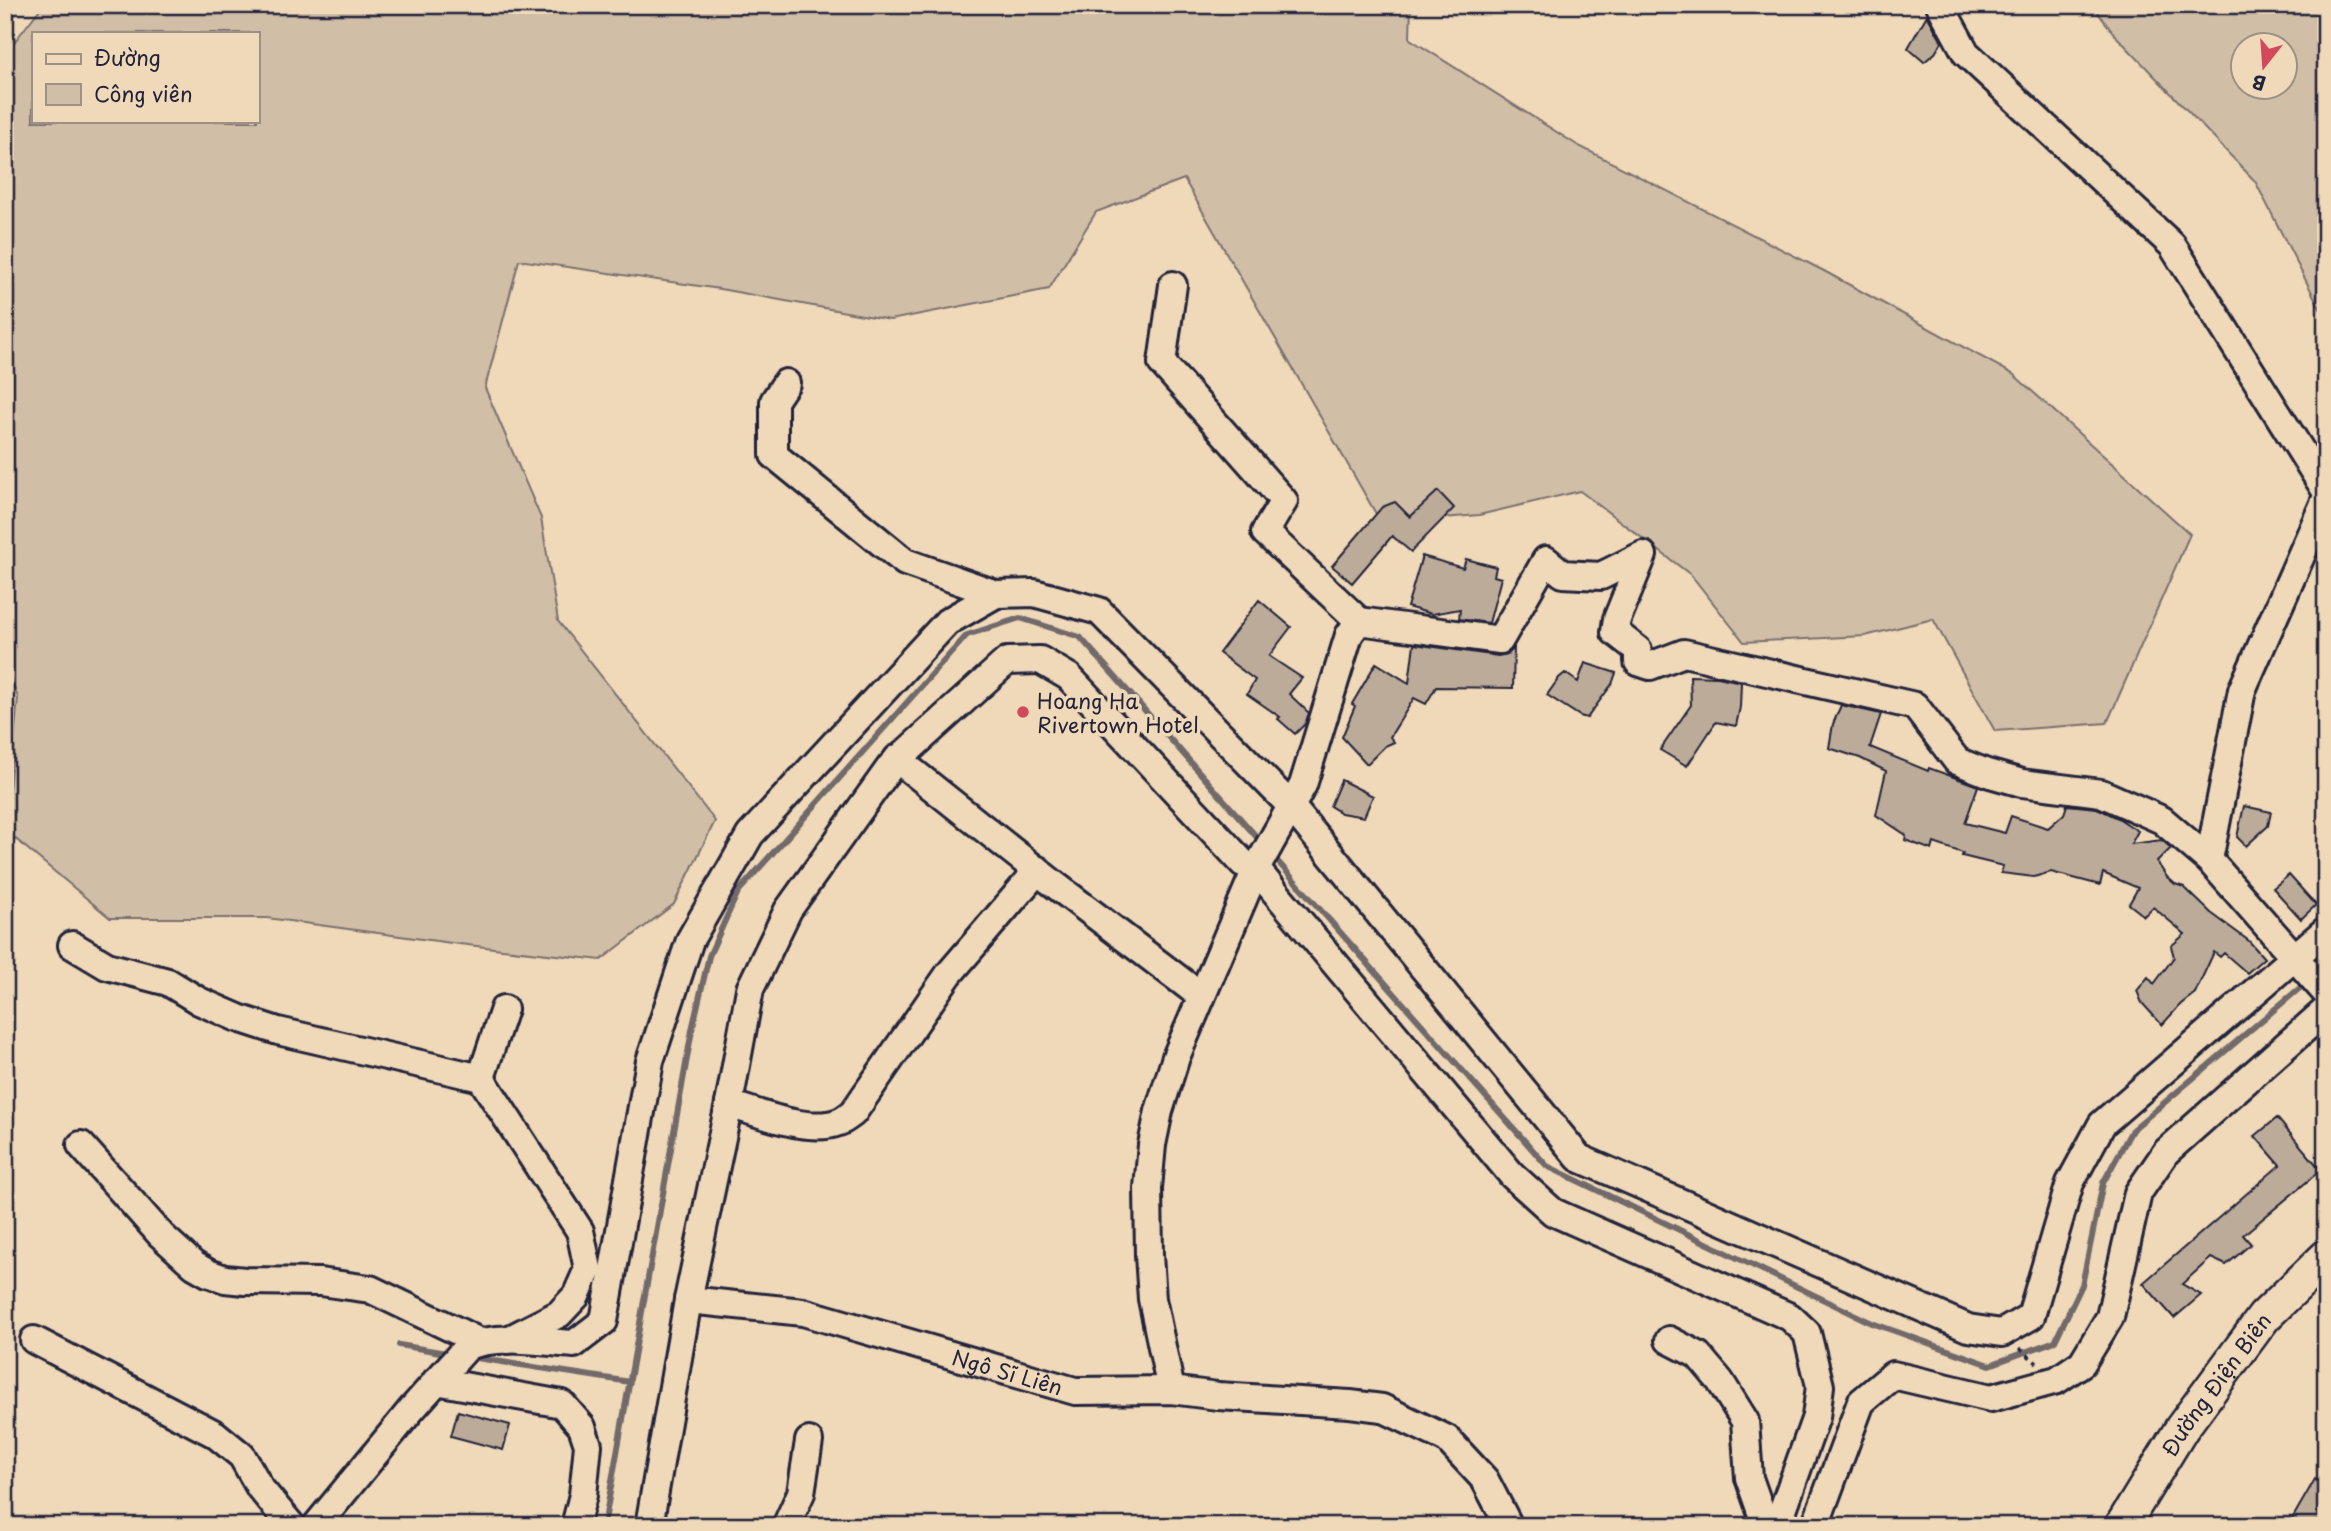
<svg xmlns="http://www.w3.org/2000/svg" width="2331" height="1531" font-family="'Playpen Sans',sans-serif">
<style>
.green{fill:#d1bea6;stroke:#7a7070;stroke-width:2;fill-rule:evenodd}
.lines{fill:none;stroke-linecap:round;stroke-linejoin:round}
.stream{stroke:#71696b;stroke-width:6}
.building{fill:#bcab99;stroke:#22223b;stroke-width:2}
.minor-casing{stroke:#22223b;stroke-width:32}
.major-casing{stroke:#22223b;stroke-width:38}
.path{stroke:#22223b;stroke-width:3.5;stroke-dasharray:5 5;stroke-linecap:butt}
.minor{stroke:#efd9b8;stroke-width:26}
.major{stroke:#efd9b8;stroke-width:33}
.poi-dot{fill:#d1495b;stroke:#efd9b8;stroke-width:2.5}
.labels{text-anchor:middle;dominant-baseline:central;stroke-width:7;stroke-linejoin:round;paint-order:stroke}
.poi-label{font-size:21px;fill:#22223b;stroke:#efd9b8;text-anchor:start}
.street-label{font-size:21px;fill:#22223b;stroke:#efd9b8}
</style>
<rect width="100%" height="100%" fill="#efd9b8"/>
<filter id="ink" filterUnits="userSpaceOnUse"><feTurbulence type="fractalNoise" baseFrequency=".0143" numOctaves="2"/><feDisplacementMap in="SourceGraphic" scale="14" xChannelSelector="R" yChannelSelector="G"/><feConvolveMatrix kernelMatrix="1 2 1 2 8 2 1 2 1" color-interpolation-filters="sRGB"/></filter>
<g filter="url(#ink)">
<!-- green -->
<path class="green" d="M43,5H1411L1410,39L1577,145L1824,271L2013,374L2190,534L2107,723L1995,731L1933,619L1865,636L1744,642L1691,575L1580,491L1479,515L1443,518L1387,533L1184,179L1096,212L1049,289L890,320L720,289L519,260L485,388L541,518L558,621L715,821L674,904L601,960L459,944L267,918H110L5,830L18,698L5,663V54ZM33,33H257V121H33Z
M2092,5H2326V320L2255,181L2115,35ZM2244,46H2286V88H2244Z"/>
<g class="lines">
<!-- stream -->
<path class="stream" d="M1271,854L1547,1166L1872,1323L1990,1365L2055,1341L2082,1285L2103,1183L2132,1130L2307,982
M399,1345L452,1354
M470,1357L630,1382
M604,1526L692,1030L709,956L738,892L967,635L1020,618L1080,637L1262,843"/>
</g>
<!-- building -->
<path class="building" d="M1927,15L1942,42L1935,53L1924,62L1908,48Z
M1438,491L1454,508L1411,552L1392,536L1352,583L1332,566L1382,507L1395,502L1410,517Z
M1422,556L1463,568L1466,559L1496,567L1494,576L1501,578L1489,623L1459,619L1460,609L1432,614L1407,607Z
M1259,600L1291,627L1269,656L1302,678L1289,694L1309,713L1305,724L1295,734L1278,719L1280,717L1247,694L1255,680L1219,653Z
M1414,644L1498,656L1508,654L1514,648L1513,688L1436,687L1426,704L1414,698L1390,737L1394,742L1385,746L1367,764L1342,737L1355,706L1352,704L1376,663L1409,683Z
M1585,663L1616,673L1612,684L1587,718L1580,716L1547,695L1559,678L1565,673L1578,682Z
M1690,676L1718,677L1741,682L1740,707L1736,726L1716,722L1687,766L1660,750L1691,705Z
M1841,705L1881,714L1870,747L1928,771L1929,768L1978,786L1965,823L2005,833L2011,816L2048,828L2064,814L2067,805L2097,808L2118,818L2138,831L2131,844L2162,840L2171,848L2157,862L2167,877L2175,884L2184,887L2211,913L2249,941L2264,958L2247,973L2224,953L2220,957L2214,952L2195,993L2181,1004L2162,1025L2142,1003L2137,991L2148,977L2154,984L2174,957L2171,946L2185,934L2153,907L2144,916L2129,904L2138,888L2103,873L2100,885L2051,872L2034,877L2001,873L2003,866L1962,856L1963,853L1934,843L1932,850L1905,840L1906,835L1876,815L1886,771L1860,758L1829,748L1833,724Z
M1341,780L1373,796L1364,817L1341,813L1330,806Z
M2244,806L2271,812L2268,826L2246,846L2237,837Z
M2289,875L2316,905L2301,919L2273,888Z
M2277,1118L2321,1170L2243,1235L2251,1244L2226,1265L2211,1258L2182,1284L2201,1295L2174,1318L2143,1283L2280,1165L2255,1136Z
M458,1411L510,1425L503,1450L451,1436Z
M2315,1479L2326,1485V1526H2288Z"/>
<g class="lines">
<defs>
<g id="minor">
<path d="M1940,5L1966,53L2172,245L2326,491"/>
<path d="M1173,285L1162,363L1284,501L1265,532L1359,621"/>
<path d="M786,383L774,401V455L905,562L996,594"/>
<path d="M897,759L1050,881L1201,996"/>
<path d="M2209,860L2242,690L2326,499"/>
<path d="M72,945L107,966L168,982L199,1001L238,1018L278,1031L481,1078L580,1231L588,1269L576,1296L559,1314L508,1340"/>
<path d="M481,1078L504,1009"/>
<path d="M729,1104C759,1113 809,1134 839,1122C844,1120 849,1116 853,1113L949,974L1038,870"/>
<path d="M81,1145L161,1235L194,1265L208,1273L225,1279L245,1281L320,1282L370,1289L480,1342"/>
<path d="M688,1300L729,1104L750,989L788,910L891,766L1007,661L1040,660L1069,677L1243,863L1256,869L1512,1175L1553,1212L1790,1317L1807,1333L1820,1386L1816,1417L1777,1526"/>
<path d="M34,1340L215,1434L242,1456L260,1488L292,1526"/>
<path d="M1669,1340L1698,1355L1720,1381L1745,1421L1749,1478L1766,1526"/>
<path d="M436,1381L562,1404L582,1427L588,1445L583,1495L575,1526"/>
<path d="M1171,1390L1152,1299L1149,1255L1148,1188L1152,1145L1159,1111L1176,1057L1256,869L1303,785L1349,635L1359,621L1500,640L1546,560L1563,574L1601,576L1643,555L1617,619L1615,632L1638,650V662L1650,666L1684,653L1915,706L1957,761L1987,773L2022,783L2101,793L2162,820L2209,860L2326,993"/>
<path d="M316,1526L411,1410L468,1346C500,1334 541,1342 574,1344L604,1321L650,1061L690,940L750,835L947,622L996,594L1034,593L1099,611L1290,805L1579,1158L1968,1328L2002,1333L2031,1316L2070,1183L2102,1124L2326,930"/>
<path id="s1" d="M649,1526L688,1300L803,1312L1075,1391L1171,1390L1218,1396L1350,1404L1382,1408L1447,1439L1485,1480L1509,1526"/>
<path d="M786,1526L801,1493L809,1441"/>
<path d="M1815,1526L1861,1402L1893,1375L1991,1398L2057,1380L2082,1363L2110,1317L2138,1193L2166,1152L2326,1010"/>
</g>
<g id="major">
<path id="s2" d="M2122,1526L2182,1428L2264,1317L2326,1257"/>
</g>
</defs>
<!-- minor casing -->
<use href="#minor" class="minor-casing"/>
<!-- major casing -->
<use href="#major" class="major-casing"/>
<!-- path -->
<path class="path" d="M2019,1348L2037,1363"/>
<!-- minor -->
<use href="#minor" class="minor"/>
<!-- major -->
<use href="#major" class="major"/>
</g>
</g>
<!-- markers -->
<circle class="poi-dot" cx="1023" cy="712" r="7"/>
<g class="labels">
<!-- poi labels -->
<g class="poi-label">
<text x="1037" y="700">Hoang Ha<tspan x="1037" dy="24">Rivertown Hotel</tspan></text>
</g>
<!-- street labels -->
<g class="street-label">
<text stroke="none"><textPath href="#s1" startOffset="558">Ngô Sĩ Liên</textPath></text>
<text stroke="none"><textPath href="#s2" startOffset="170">Đường Điện Biên</textPath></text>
</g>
</g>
<!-- margin -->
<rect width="2331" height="1531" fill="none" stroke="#efd9b8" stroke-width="28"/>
<rect x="14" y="14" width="2303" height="1503" fill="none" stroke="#22223b" stroke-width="2.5" filter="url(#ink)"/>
<!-- legend -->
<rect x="32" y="32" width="228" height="91" fill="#efd9b8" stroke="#9d9086" stroke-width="2"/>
<rect x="46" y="54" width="35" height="10" fill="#efd9b8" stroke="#9d9086" stroke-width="2"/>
<text x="94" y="66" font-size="21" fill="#22223b">Đường</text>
<rect x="46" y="84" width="35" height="21" fill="#d1bea6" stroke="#9d9086" stroke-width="2"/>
<text x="94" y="102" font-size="21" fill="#22223b">Công viên</text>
<!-- north arrow -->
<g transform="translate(2264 66) rotate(197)"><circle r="33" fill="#efd9b8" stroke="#9d9086" stroke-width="2"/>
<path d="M0-5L12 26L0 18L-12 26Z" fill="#d1495b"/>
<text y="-10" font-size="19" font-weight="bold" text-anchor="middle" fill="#22223b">B</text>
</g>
</svg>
